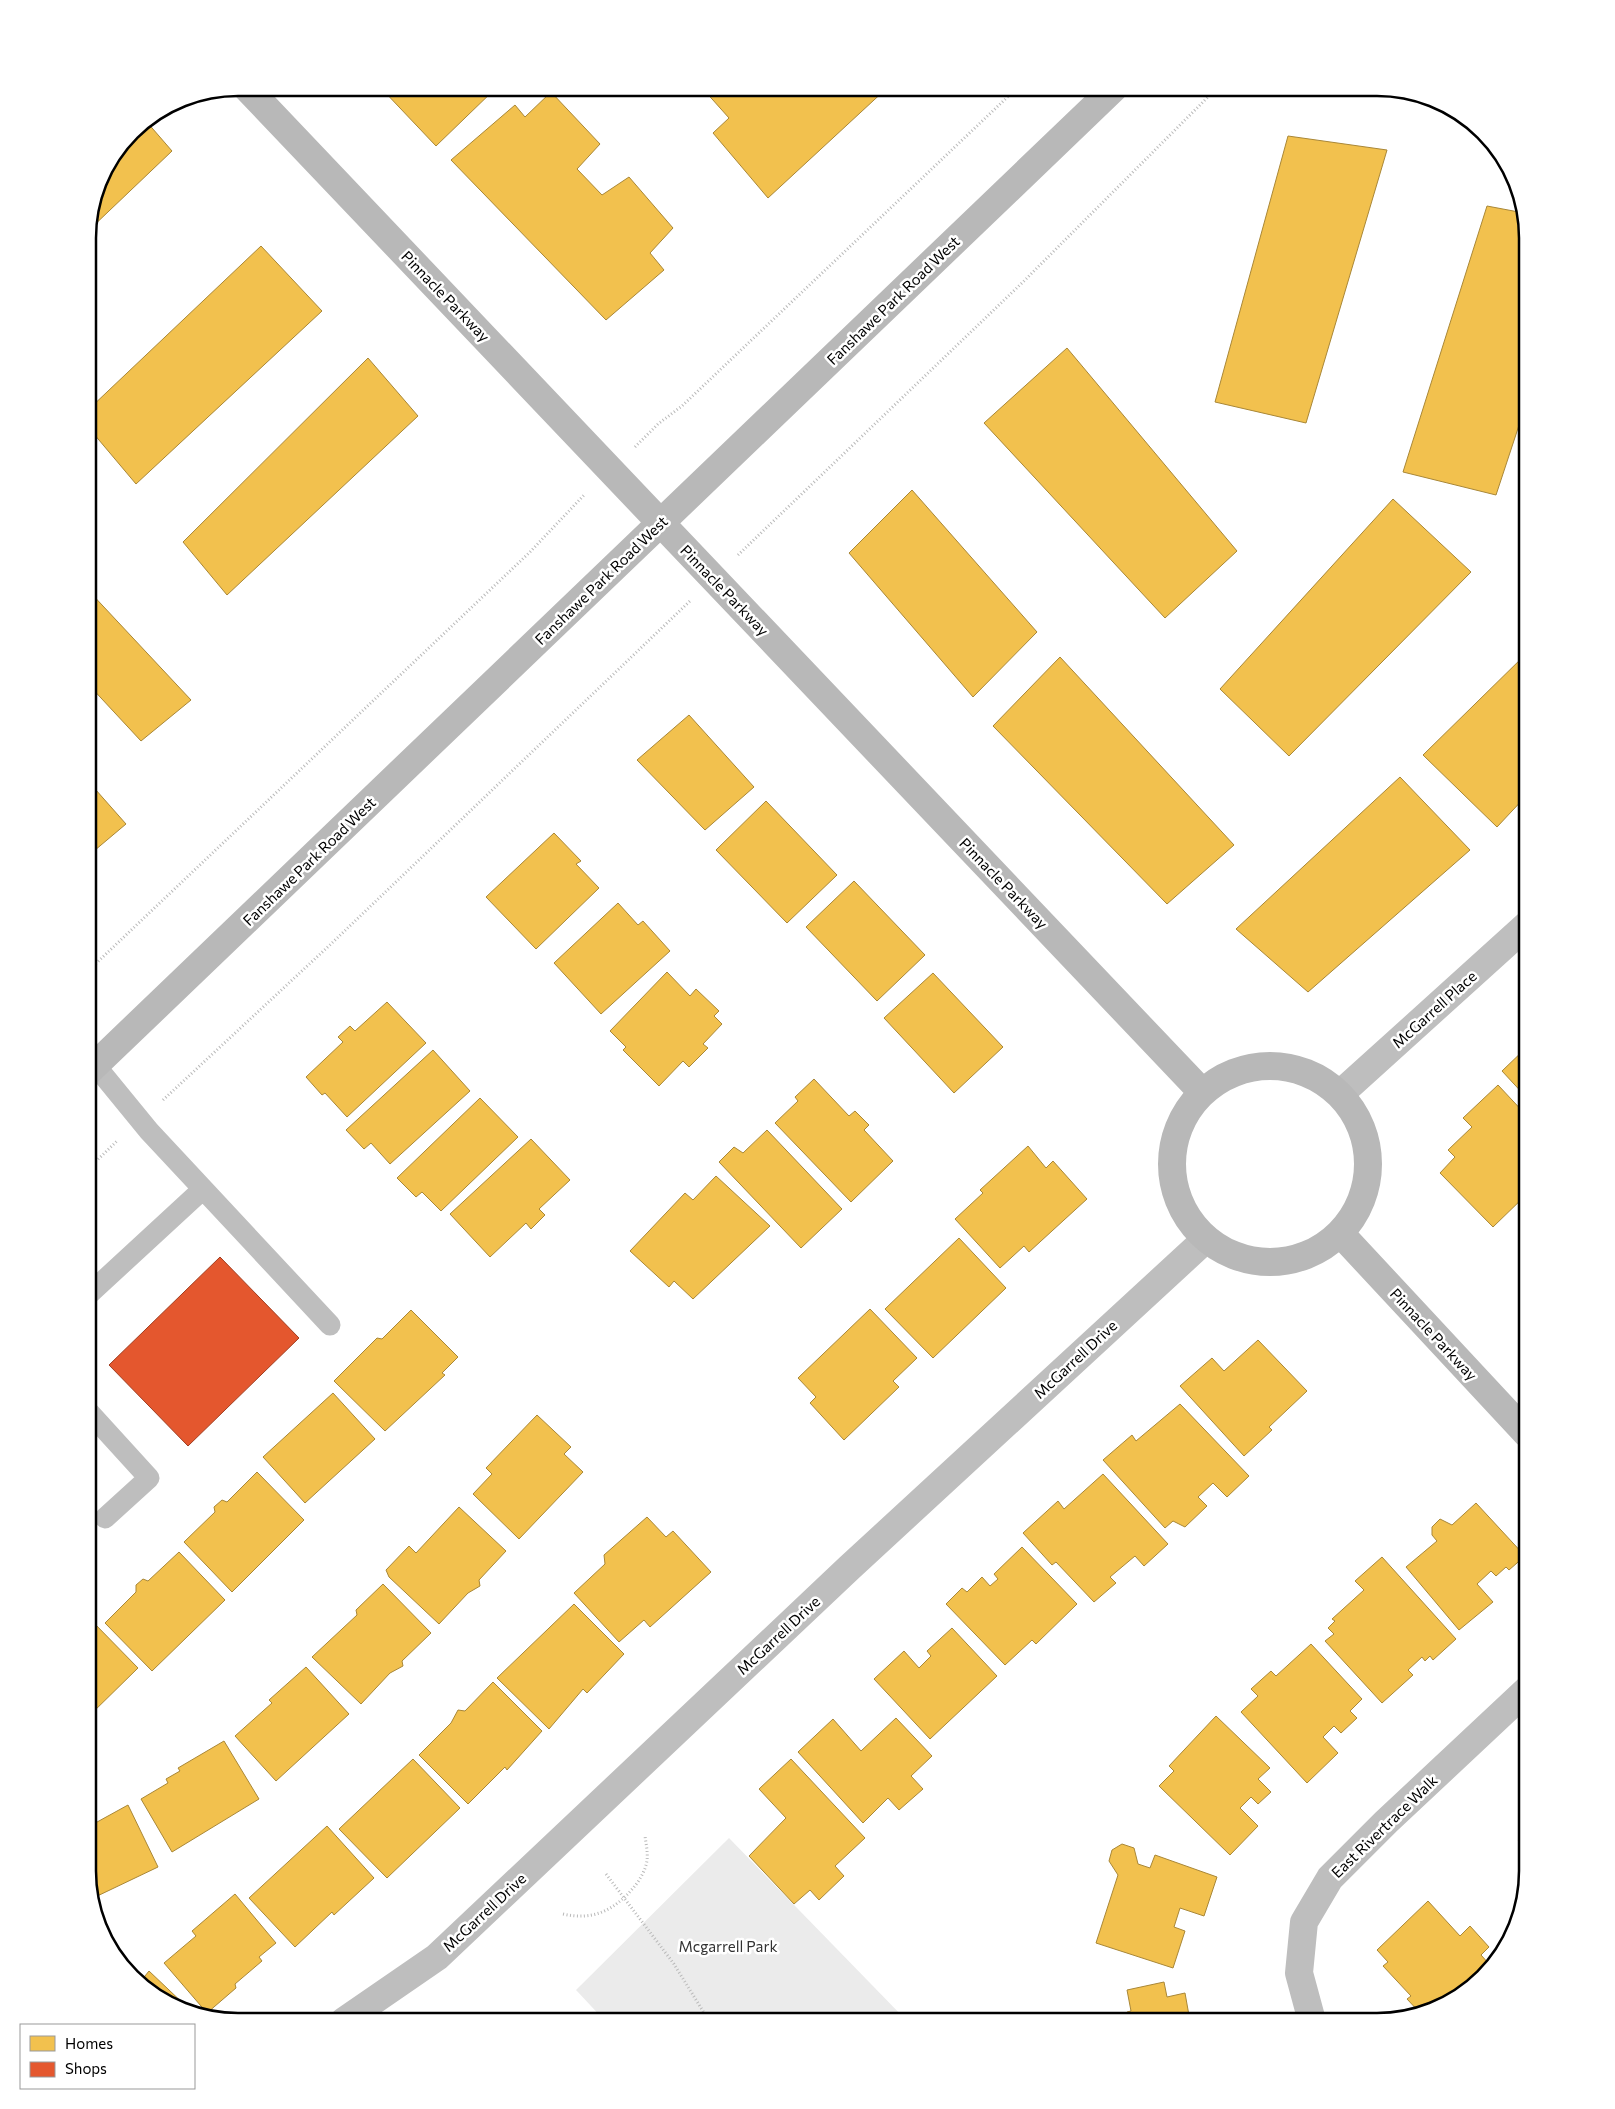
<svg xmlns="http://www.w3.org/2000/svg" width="1615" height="2109" font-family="Commissioner,sans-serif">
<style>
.green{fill:#ebebeb}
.homes{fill:#f2c14e;stroke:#a98737}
.shops{fill:#e4572e;stroke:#a03d20}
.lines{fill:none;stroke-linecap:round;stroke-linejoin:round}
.path{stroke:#b9b9b9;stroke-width:3;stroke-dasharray:1 2.5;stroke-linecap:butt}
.lane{stroke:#bebebe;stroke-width:21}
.street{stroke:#bebebe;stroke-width:28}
.secondary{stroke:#b8b8b8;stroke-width:28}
.labels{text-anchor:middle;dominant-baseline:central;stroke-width:5;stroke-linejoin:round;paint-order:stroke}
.street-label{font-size:15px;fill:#000;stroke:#fff}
.park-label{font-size:15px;fill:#323232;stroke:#fff}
.rim{fill:none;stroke:#000;stroke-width:2.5}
</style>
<rect width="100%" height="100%" fill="#fff"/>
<!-- green -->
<path class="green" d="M729,1838L907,2021H605L576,1990Z"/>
<!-- homes -->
<path class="homes" d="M381,88H496L436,146Z
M706,88H887L768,198L713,133L729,118L704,90Z
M551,92L600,144L577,169L602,195L629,177L673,228L650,253L664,270L606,320L451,160L515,105L525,117Z
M146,121L172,151L88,231L103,172L139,125Z
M1288,136L1387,150L1306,423L1215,402Z
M1487,206L1524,213L1528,238L1527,401L1496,495L1403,472Z
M261,246L322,311L136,484L88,427V410Z
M1067,348L1237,551L1165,618L984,423Z
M368,358L418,416L227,595L183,542Z
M912,490L1037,632L973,697L849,553Z
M1393,499L1471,572L1289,756L1220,689Z
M88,590L191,700L141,741L88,684Z
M1527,653V795L1497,827L1423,755Z
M1060,657L1234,845L1167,904L993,726Z
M689,715L754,787L705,830L637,760Z
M1400,777L1470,850L1308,992L1236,929Z
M88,781L126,824L88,856Z
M766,801L837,875L787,923L716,850Z
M554,833L581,861L576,864L599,888L536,949L486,897Z
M854,881L925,955L877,1001L806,927Z
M618,903L638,925L643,921L670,951L601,1014L554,963Z
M667,972L690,996L696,989L719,1011L714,1016L722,1024L703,1044L708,1048L689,1067L683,1061L659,1086L623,1050L626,1047L610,1031Z
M933,973L1003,1047L954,1093L884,1018Z
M387,1002L426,1043L347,1117L325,1093L322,1095L306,1077L343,1042L338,1037L350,1026L355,1031Z
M1527,1047V1098L1502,1071Z
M433,1050L470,1091L390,1164L371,1143L364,1149L346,1130Z
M814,1079L849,1116L855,1111L869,1125L864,1130L893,1161L851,1202L775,1123L798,1101L795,1097Z
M1498,1085L1527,1116V1194L1493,1227L1440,1173L1455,1157L1448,1150L1472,1127L1463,1118Z
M480,1098L518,1137L441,1211L422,1192L416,1197L397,1178Z
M767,1130L842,1209L801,1248L719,1162L734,1147L743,1153Z
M531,1139L570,1180L539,1209L545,1215L531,1229L526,1223L490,1257L450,1214Z
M1028,1146L1046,1168L1053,1161L1087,1199L1029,1252L1024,1246L1000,1268L955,1219L983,1193L980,1190Z
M716,1176L770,1226L693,1299L674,1281L669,1287L630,1251L685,1193L693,1200Z
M959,1238L1006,1288L933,1358L885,1309Z
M870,1309L917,1358L893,1381L899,1387L844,1440L810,1403L816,1397L798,1378Z
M411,1310L458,1357L442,1373L445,1375L385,1431L334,1381L377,1338L382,1339Z
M1258,1340L1307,1391L1269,1427L1272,1430L1244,1456L1180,1386L1212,1358L1224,1371Z
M333,1393L375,1439L305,1503L263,1457Z
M1180,1404L1249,1476L1227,1497L1213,1483L1198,1497L1207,1506L1185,1527L1173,1521L1165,1528L1103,1460L1132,1435L1136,1441Z
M537,1415L571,1447L564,1454L583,1472L519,1539L473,1494L492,1474L486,1468Z
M257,1472L304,1520L232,1592L184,1542L215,1512L214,1507L222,1500L227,1502Z
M1103,1474L1168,1544L1144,1566L1135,1556L1110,1577L1116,1583L1094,1602L1056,1562L1052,1565L1023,1533L1058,1501L1064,1509Z
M1476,1503L1525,1556L1509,1570L1506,1567L1496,1576L1491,1571L1477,1584L1493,1602L1459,1630L1406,1567L1437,1541L1432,1535V1527L1440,1519L1452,1525Z
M459,1507L506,1551L479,1580L480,1586L468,1593L439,1624L389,1577L386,1570L409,1546L416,1553Z
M647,1517L666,1537L673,1531L711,1572L650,1627L644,1620L619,1642L574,1593L605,1564L604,1555Z
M1022,1547L1077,1604L1036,1644L1032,1640L1005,1665L946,1604L962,1588L967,1592L982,1577L990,1586L998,1579L994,1574Z
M179,1552L225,1600L152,1671L105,1623L136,1592V1585L143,1579L148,1581Z
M1382,1557L1456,1639L1433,1660L1430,1656L1425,1661L1422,1657L1408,1670L1413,1675L1382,1703L1325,1641L1334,1634L1328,1628L1335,1621L1332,1619L1364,1590L1355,1581Z
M383,1584L431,1633L402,1661L403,1666L390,1673L361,1704L312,1657L357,1615L356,1610Z
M574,1604L624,1654L587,1693L583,1689L549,1729L497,1678Z
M92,1621L138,1668L88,1717V1625Z
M952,1628L997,1676L930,1739L874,1679L904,1651L919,1668L931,1656L927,1651Z
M1311,1644L1362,1699L1350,1711L1357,1718L1341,1733L1334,1726L1323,1737L1338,1753L1307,1783L1241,1712L1258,1696L1251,1689L1271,1671L1276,1676Z
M306,1667L349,1714L276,1781L235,1736L272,1703L269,1700Z
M493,1682L542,1731L507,1770L505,1767L468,1804L419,1755L451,1723L458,1710L465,1711Z
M1216,1716L1270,1768L1258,1779L1271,1792L1258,1804L1251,1797L1240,1808L1258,1826L1230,1855L1159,1786L1174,1771L1169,1766Z
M896,1718L932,1756L911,1776L923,1789L899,1810L888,1798L863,1823L798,1752L833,1719L861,1751Z
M224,1741L259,1799L172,1852L141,1799L168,1783L166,1779L180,1771L178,1768Z
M413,1759L460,1808L387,1878L339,1829Z
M791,1759L865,1838L835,1866L844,1876L819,1900L810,1890L794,1904L749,1856L786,1818L759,1789Z
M128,1805L158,1867L91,1899L88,1870V1827Z
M327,1826L374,1878L334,1915L332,1912L295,1947L249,1898Z
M1527,1831V1850L1518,1840Z
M1122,1844L1134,1848L1138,1864L1150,1868L1155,1855L1217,1877L1204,1916L1180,1908L1174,1927L1185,1931L1173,1968L1096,1943L1118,1875L1109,1861L1112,1850Z
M235,1894L276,1943L259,1957L262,1961L235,1984L236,1988L207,2013L164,1963L196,1936L192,1931Z
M1428,1901L1460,1936L1470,1926L1489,1947L1481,1955L1490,1965L1460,1996L1421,2014L1407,1999L1411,1996L1383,1966L1388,1962L1377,1950Z
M149,1971L188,2008L163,2001L141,1981Z
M1164,1982L1167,1997L1185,1993L1190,2021H1120L1128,2020L1127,2012L1131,2011L1127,1990Z"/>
<!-- shops -->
<path class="shops" d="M220,1257L299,1338L188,1446L109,1365Z"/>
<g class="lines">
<!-- path -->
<path class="path" d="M635,447L658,424L682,406L1017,88
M738,555L1023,282L1217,88
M88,971L530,552L585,494
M163,1100L332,943L690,601
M88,1169L117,1141
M606,1874L674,1964L709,2021
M563,1914C593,1921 615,1910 634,1887C640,1880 646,1869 647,1860C648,1852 646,1844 645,1836"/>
<!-- lane -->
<path class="lane" d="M95,1065L149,1131L330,1325
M88,1295L203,1189
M88,1411L149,1478L105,1518"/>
<!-- street -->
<path class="street" d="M1340,1094L1527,925
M344,2021L437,1957L849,1568L1206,1239
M1312,2021L1299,1973L1304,1922L1330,1878L1386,1822L1527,1690"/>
<!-- secondary -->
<path class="secondary" d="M247,88L1202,1092
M1172 1164a98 98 0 1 1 196 0a98 98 0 1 1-196 0Z
M88,1072L1114,88
M1340,1233L1527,1434"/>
</g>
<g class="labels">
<!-- street labels -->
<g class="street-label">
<text transform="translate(446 296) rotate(46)">Pinnacle Parkway</text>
<text transform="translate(893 300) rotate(-44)">Fanshawe Park Road West</text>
<text transform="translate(601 580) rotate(-44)">Fanshawe Park Road West</text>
<text transform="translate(725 590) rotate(46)">Pinnacle Parkway</text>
<text transform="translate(309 861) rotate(-44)">Fanshawe Park Road West</text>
<text transform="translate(1004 883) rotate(46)">Pinnacle Parkway</text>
<text transform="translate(1434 1009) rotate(-42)">McGarrell Place</text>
<text transform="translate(1434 1334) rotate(47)">Pinnacle Parkway</text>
<text transform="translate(1075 1359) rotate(-43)">McGarrell Drive</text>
<text transform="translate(778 1635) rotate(-43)">McGarrell Drive</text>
<text transform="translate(1384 1826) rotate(-44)">East Rivertrace Walk</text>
<text transform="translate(484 1912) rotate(-43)">McGarrell Drive</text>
</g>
<!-- park labels -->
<g class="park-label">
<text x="728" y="1946">Mcgarrell Park</text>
</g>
</g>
<!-- crop -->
<path d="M0 0H1615V2109H0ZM238 96H1377A142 142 0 0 1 1519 238V1871A142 142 0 0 1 1377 2013H238A142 142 0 0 1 96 1871V238A142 142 0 0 1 238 96Z" fill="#fff" fill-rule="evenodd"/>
<path class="rim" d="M238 96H1377A142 142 0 0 1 1519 238V1871A142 142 0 0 1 1377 2013H238A142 142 0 0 1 96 1871V238A142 142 0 0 1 238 96Z"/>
<!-- legend -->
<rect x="20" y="2024" width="175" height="65" fill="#ffffff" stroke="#999999"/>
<rect x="30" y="2036" width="25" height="15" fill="#f2c14e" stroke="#999999"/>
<text x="65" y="2049" font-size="15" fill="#000000">Homes</text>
<rect x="30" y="2062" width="25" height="15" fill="#e4572e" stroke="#999999"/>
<text x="65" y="2074" font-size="15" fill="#000000">Shops</text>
</svg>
